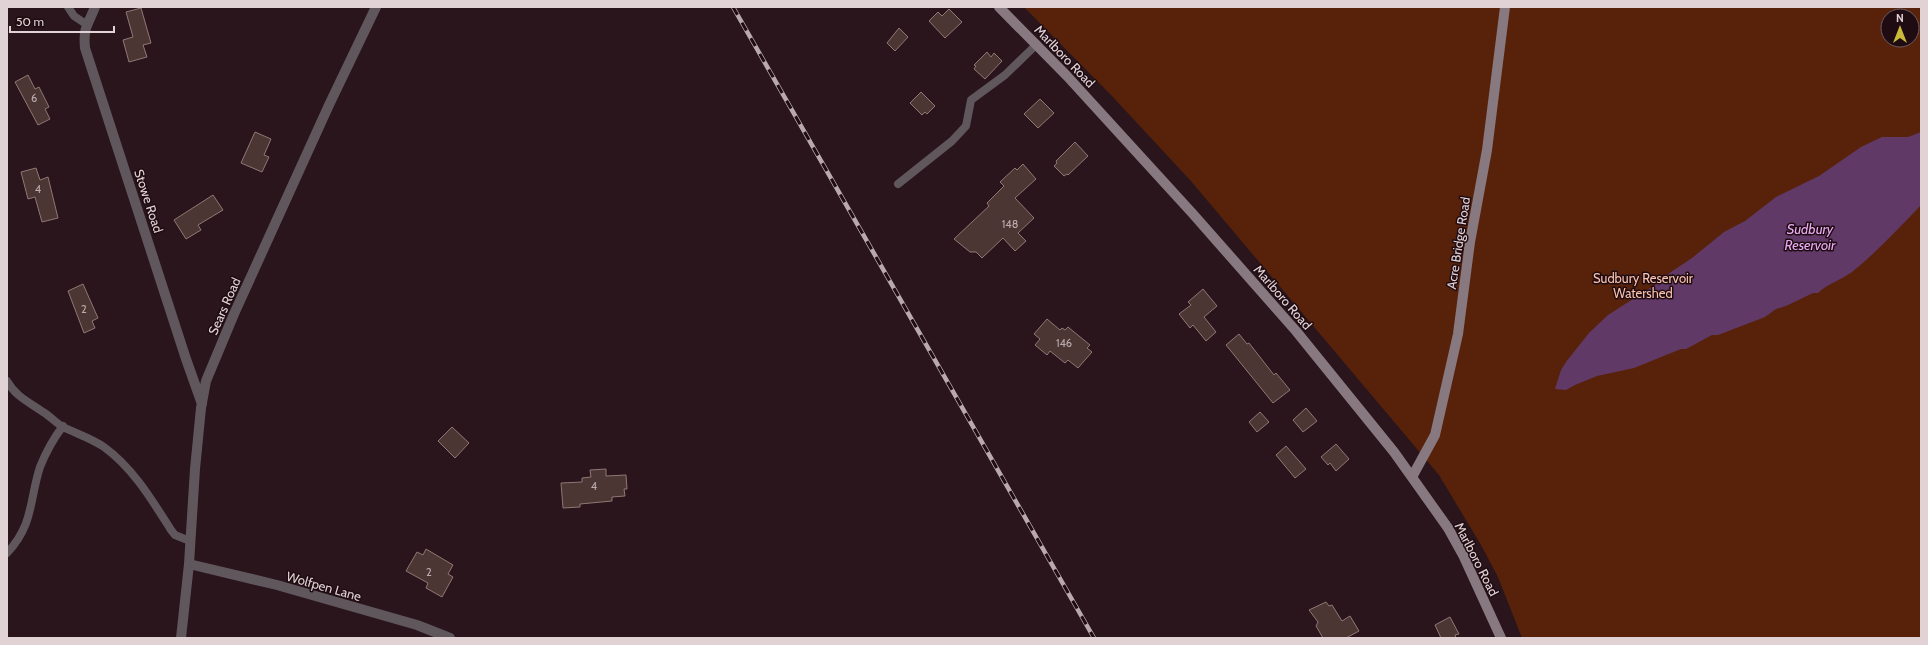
<svg xmlns="http://www.w3.org/2000/svg" width="1928" height="645" font-family="Cabin,sans-serif">
<style>
.green{fill:#58220a;fill-rule:evenodd}
.water{fill:#603967}
.building{fill:#4c3634;stroke:#917776}
.lines{fill:none;stroke-linecap:round;stroke-linejoin:round}
.lane{stroke:#60575c;stroke-width:8}
.street{stroke:#60575c;stroke-width:10}
.secondary{stroke:#887981;stroke-width:10}
.rail-casing{stroke:#b9a9ad;stroke-width:4.5}
.rail{stroke:#1f0c12;stroke-width:3;stroke-dasharray:9;stroke-linecap:butt}
.labels{text-anchor:middle;dominant-baseline:central;stroke-width:3;stroke-linejoin:round;paint-order:stroke}
.number-label{font-size:11px;fill:#bcabad}
.street-label{font-size:13px;fill:#e1d2d5;stroke:#1f0c12}
.park-label{font-size:13px;fill:#f9c1ac;stroke:#1f0c12}
.water-label{font-size:14px;font-style:italic;fill:#eaacf4;stroke:#1f0c12}
</style>
<rect width="100%" height="100%" fill="#29151b"/>
<!-- green -->
<path class="green" d="M1024,7H1921V638H1522L1498,577L1481,545L1439,475L1190,180L1111,95ZM1888,16H1912V40H1888Z"/>
<!-- water -->
<path class="water" d="M1921,132V205C1899,228 1877,252 1852,272C1841,280 1827,284 1818,293H1813L1786,306L1776,309L1765,317L1718,335H1712L1686,349H1681L1634,368L1597,376L1575,385L1566,390L1555,389L1561,370L1566,362L1589,333L1608,315L1655,285L1671,272L1692,258L1724,232L1745,221L1776,197L1819,176L1861,147L1882,137H1908Z"/>
<!-- building -->
<path class="building" d="M141,8L151,43L143,45L147,57L129,62L123,40L133,37L126,12Z
M949,9L962,22L945,38L929,21L938,12L942,16Z
M899,28L908,37L895,51L887,43Z
M987,52L991,57L994,53L1002,61L985,79L974,69L976,66L974,65Z
M28,75L35,89L39,87L49,107L45,109L50,119L38,125L15,82Z
M921,92L935,106L927,114L925,112L922,115L910,103Z
M1040,99L1054,113L1038,128L1024,114Z
M255,132L271,139L264,155L269,157L262,172L241,163Z
M1075,142L1088,156L1068,175L1067,174L1064,176L1054,166L1057,163L1056,161Z
M1023,164L1036,179L1015,198L1034,218L1018,233L1026,241L1015,251L1003,238L982,258L976,252H970L954,239L989,206L987,203L1004,186L1000,182L1015,168L1017,170Z
M36,168L40,180L48,177L58,218L42,222L35,197L28,199L21,172Z
M213,195L223,210L198,225L201,230L186,239L174,220Z
M83,284L98,318L92,321L95,328L84,333L68,291Z
M1203,289L1217,306L1204,317L1216,332L1206,341L1193,325L1190,328L1179,314L1191,305L1188,302Z
M1047,319L1060,330L1062,328L1065,330L1068,327L1090,345L1087,348L1092,352L1078,368L1068,360L1065,363L1050,351L1047,355L1035,345L1040,339L1034,334Z
M1239,334L1247,344L1249,343L1274,375L1276,373L1290,390L1273,403L1226,345Z
M1306,408L1317,421L1303,432L1293,420Z
M1260,412L1269,422L1257,432L1249,422Z
M452,427L469,443L455,458L438,441Z
M1336,444L1349,459L1336,471L1330,463L1328,465L1321,457Z
M1286,446L1306,469L1295,478L1276,455Z
M606,469V476L626,475L627,489H624L625,496L612,497V501L580,504V507L563,508L561,483L582,482V478L591,477L590,470Z
M426,549L453,565L448,574L453,577L442,597L426,588L428,583L406,571L417,552L423,555Z
M1326,602L1329,606L1332,605L1342,621L1350,616L1359,631L1346,638H1323L1316,626L1318,622L1309,610Z
M1450,617L1459,634L1455,635L1456,638H1441L1435,625Z"/>
<g class="lines">
<!-- lane -->
<path class="lane" d="M68,7L74,16L86,24
M898,184L952,141L966,126L971,100L1005,75L1037,44
M7,381C16,397 29,402 43,412C50,416 56,423 63,427C77,434 91,438 104,447C133,468 152,500 171,530L175,535L190,541
M7,553C34,524 29,501 40,467C46,452 53,439 63,426"/>
<!-- street -->
<path class="street" d="M95,7C88,25 83,27 85,48L186,359L202,404
M189,564L277,585L417,625L450,638
M181,638L189,564L195,469L201,408L206,381L234,314L329,105L376,7"/>
<!-- secondary -->
<path class="secondary" d="M999,7L1067,76L1193,214L1296,331L1394,452L1448,528L1463,555L1501,638
M1412,477L1435,435L1458,334L1470,242L1487,150L1505,7"/>
<defs>
<path id="rail" d="M733,7L1094,638"/>
</defs>
<!-- rail casing -->
<use href="#rail" class="rail-casing"/>
<!-- rail -->
<use href="#rail" class="rail"/>
</g>
<g class="labels">
<!-- number labels -->
<g class="number-label">
<text x="34" y="98">6</text>
<text x="38" y="189">4</text>
<text x="1010" y="224">148</text>
<text x="84" y="309">2</text>
<text x="1064" y="343">146</text>
<text x="594" y="486">4</text>
<text x="429" y="572">2</text>
</g>
<!-- street labels -->
<g class="street-label">
<text transform="translate(1065 56) rotate(46)">Marlboro Road</text>
<text transform="translate(149 201) rotate(72)">Stowe Road</text>
<text transform="translate(1458 243) rotate(-81)">Acre Bridge Road</text>
<text transform="translate(1283 297) rotate(49)">Marlboro Road</text>
<text transform="translate(224 306) rotate(-66)">Sears Road</text>
<text transform="translate(1477 559) rotate(63)">Marlboro Road</text>
<text transform="translate(324 586) rotate(16)">Wolfpen Lane</text>
</g>
<!-- park labels -->
<g class="park-label">
<text x="1643" y="278">Sudbury Reservoir<tspan x="1643" dy="15">Watershed</tspan></text>
</g>
<!-- water labels -->
<g class="water-label">
<text x="1810" y="229">Sudbury<tspan x="1810" dy="16">Reservoir</tspan></text>
</g>
</g>
<!-- border -->
<rect width="1928" height="645" fill="none" stroke="#e1d2d5" stroke-width="16"/>
<!-- north arrow -->
<g transform="translate(1900 28)"><circle r="19" fill="#1f0c12" stroke="#6d5b60"/>
<path d="M0-3L7 15L0 10L-7 15Z" fill="#c9ba3a"/>
<text y="-6" font-size="11" font-weight="bold" text-anchor="middle" fill="#e1d2d5">N</text>
</g>
<!-- scale -->
<path d="M10 26v6h104v-6" fill="none" stroke="#e1d2d5" stroke-width="2"/>
<text x="16" y="26" font-size="12" fill="#e1d2d5" stroke="#1f0c12" stroke-width="3" paint-order="stroke">50 m</text>
</svg>
